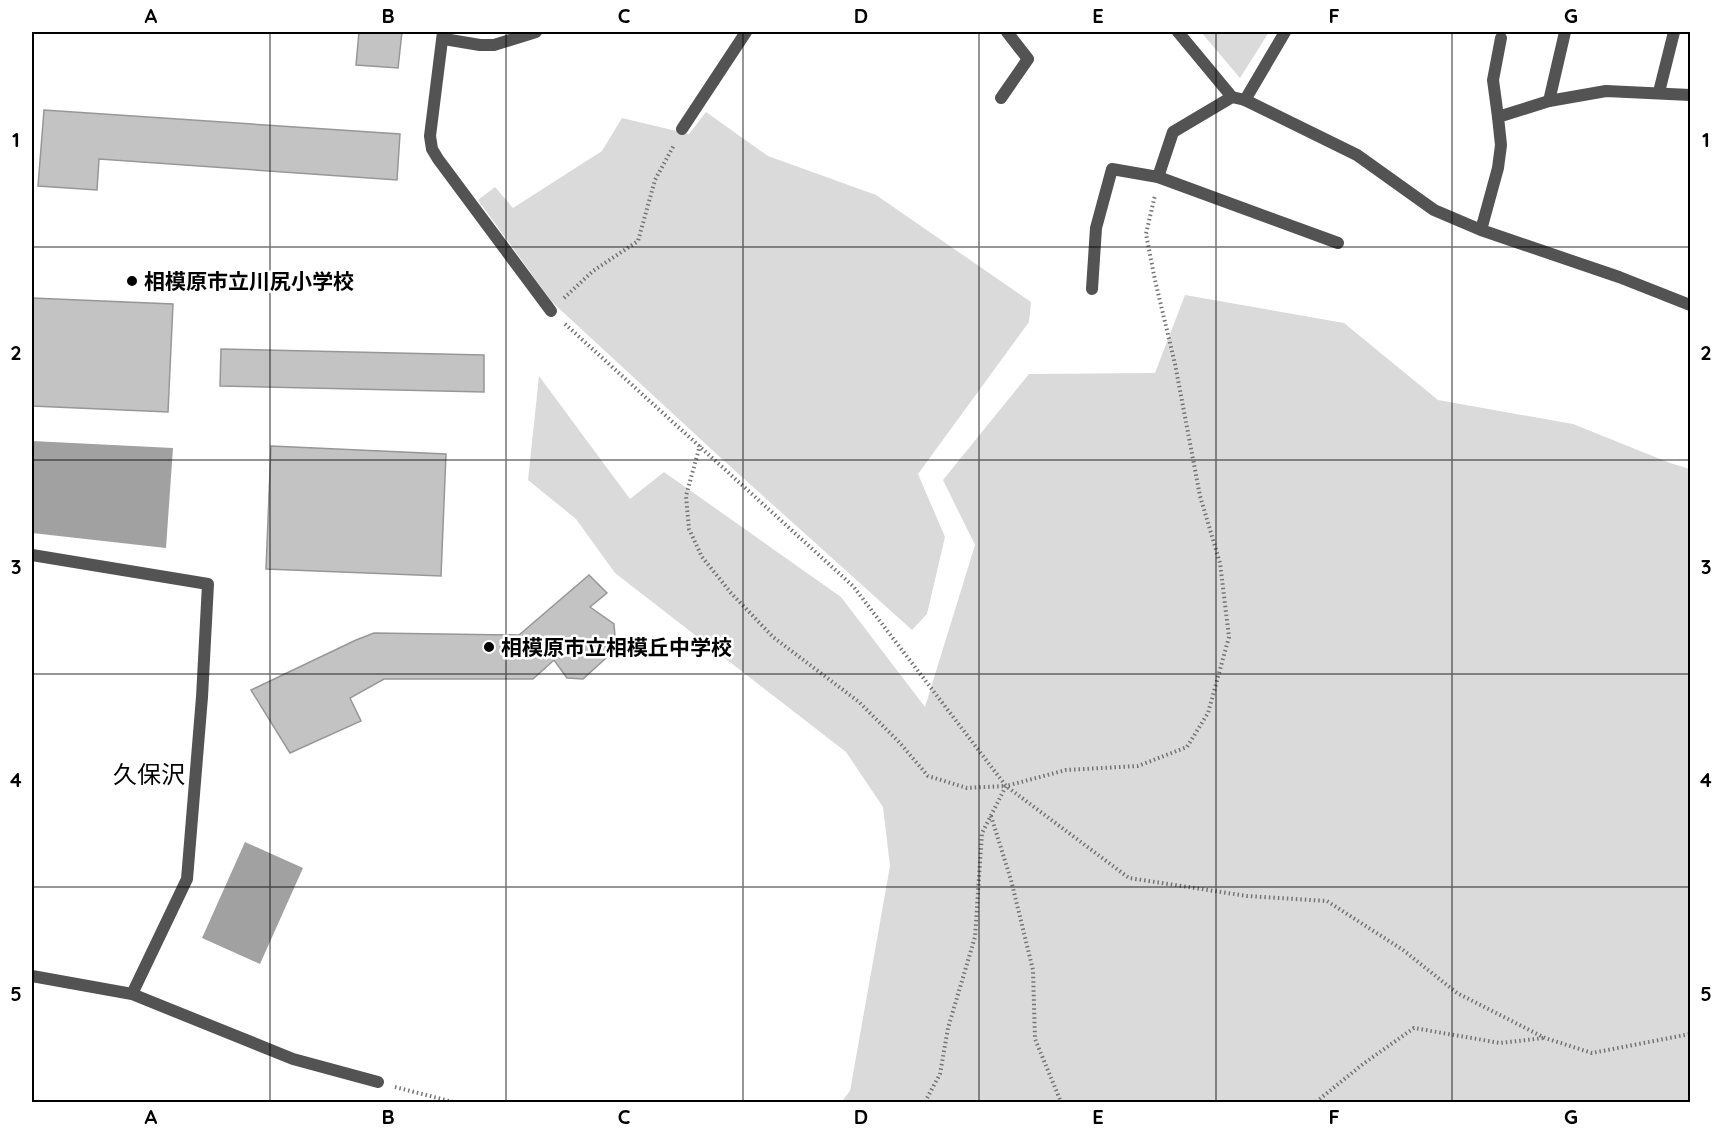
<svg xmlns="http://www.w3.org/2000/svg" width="1722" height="1134" font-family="Quicksand,'Noto Sans JP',sans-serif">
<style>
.green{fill:#dadada}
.water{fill:#a1a1a1}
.building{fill:#c3c3c3;stroke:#979797;stroke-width:1.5}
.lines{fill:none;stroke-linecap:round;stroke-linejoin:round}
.path{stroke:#757575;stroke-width:4;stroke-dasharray:1.5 3;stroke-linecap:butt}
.lane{stroke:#535353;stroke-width:12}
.street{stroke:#535353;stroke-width:12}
.grid{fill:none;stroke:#000;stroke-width:1.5;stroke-opacity:0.55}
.poi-dot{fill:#000;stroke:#fff;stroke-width:2}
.labels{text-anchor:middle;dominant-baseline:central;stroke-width:5;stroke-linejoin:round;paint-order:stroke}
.poi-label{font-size:21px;font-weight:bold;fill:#000;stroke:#fff;text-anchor:start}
.quarter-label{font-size:24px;fill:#000;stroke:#fff}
.neatline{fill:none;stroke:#000;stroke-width:2}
.grid-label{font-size:20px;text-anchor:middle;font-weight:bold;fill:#000}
</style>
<rect width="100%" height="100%" fill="#fff"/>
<!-- green -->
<path class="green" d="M1201,32H1269L1240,78Z
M706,112L768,156L876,195L1031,302L1029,322L918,474L945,537L927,614L912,630L722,459L552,302L478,200L495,187L513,208L602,151L622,118L689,134Z
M1185,295L1344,323L1438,400L1573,424L1670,463L1690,469V1102H841L850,1091L890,866L883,807L846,752L615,573L576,519L528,480L539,376L630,499L664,472L841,597L925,707L975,545L943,480L1029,374L1155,373Z"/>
<!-- water -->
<path class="water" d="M32,441L173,448L166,548L32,533Z
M245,842L303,868L260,964L202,938Z"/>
<!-- building -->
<path class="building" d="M359,32H402L398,68L356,65Z
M44,110L400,134L397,180L99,159L97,190L38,186Z
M32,298L173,304L168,412L32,406Z
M221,349L484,355V392L220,386Z
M271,446L446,454L441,576L266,569Z
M589,575L607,593L590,607L614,624L616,649L583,679L567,678L554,660L533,679H384L350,698L361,721L290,753L251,690L356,640L374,633L519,635Z"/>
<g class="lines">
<!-- path -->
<path class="path" d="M564,298L593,271L638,241L655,180L674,145
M565,324L853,586L1006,786L1129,878L1247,896L1327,901L1403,950L1457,993L1545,1038L1592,1053L1690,1034
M700,445L686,496L689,529L702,557L731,593L773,637L859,702L899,742L928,776L967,788L1005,786
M991,816L1011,880L1033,970L1035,1039L1061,1102
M395,1087L453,1102
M925,1102L940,1074L948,1028L975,937L982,833L1006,786L1066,770L1138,766L1187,747L1208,713L1229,637L1220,563L1200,496L1175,364L1155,280L1146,234L1155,195
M1316,1102L1363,1064L1414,1028L1500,1043L1544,1038"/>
<!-- lane -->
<path class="lane" d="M443,32L430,136L432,149L438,159L551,311
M444,39L480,45H494L536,32
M1659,92L1674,32
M1001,98L1028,59L1007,32
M1245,100L1285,32
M1549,101L1565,32
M1498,117L1493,80L1501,38
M682,129L746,32
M1092,289L1096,228L1112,169L1158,177L1338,243"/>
<!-- street -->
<path class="street" d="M1178,32L1232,97L1245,100L1357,155L1434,210L1481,230L1619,277L1690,305
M1158,177L1173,132L1232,97
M1481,230L1498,168L1501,145L1498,117L1549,101L1606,91L1690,95
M32,555L208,584L202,697L187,879L132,994L32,976
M132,994L293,1059L378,1082"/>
</g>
<!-- grid -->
<path class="grid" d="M270,32V1102M506,32V1102M743,32V1102M979,32V1102M1216,32V1102M1452,32V1102M32,247H1690M32,460H1690M32,674H1690M32,887H1690"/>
<!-- markers -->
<g class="poi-dot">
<circle cx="132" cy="281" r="6"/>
<circle cx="489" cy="647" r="6"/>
</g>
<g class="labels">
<!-- poi labels -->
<g class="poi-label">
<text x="144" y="281">相模原市立川尻小学校</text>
<text x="501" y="647">相模原市立相模丘中学校</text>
</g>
<!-- quarter labels -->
<g class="quarter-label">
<text x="149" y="774">久保沢</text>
</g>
</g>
<!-- border -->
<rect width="1722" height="1134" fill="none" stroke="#ffffff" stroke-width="66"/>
<rect x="33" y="33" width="1656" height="1068" class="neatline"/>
<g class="grid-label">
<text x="151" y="23">A</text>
<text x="388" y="23">B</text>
<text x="624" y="23">C</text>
<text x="861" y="23">D</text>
<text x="1098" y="23">E</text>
<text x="1334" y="23">F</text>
<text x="1571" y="23">G</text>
<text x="16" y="147">1</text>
<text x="1706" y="147">1</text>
<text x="16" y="360">2</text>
<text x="1706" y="360">2</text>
<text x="16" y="574">3</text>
<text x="1706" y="574">3</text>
<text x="16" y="787">4</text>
<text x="1706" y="787">4</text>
<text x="16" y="1001">5</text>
<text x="1706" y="1001">5</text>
<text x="151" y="1124">A</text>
<text x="388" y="1124">B</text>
<text x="624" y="1124">C</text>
<text x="861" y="1124">D</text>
<text x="1098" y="1124">E</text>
<text x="1334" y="1124">F</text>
<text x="1571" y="1124">G</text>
</g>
</svg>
